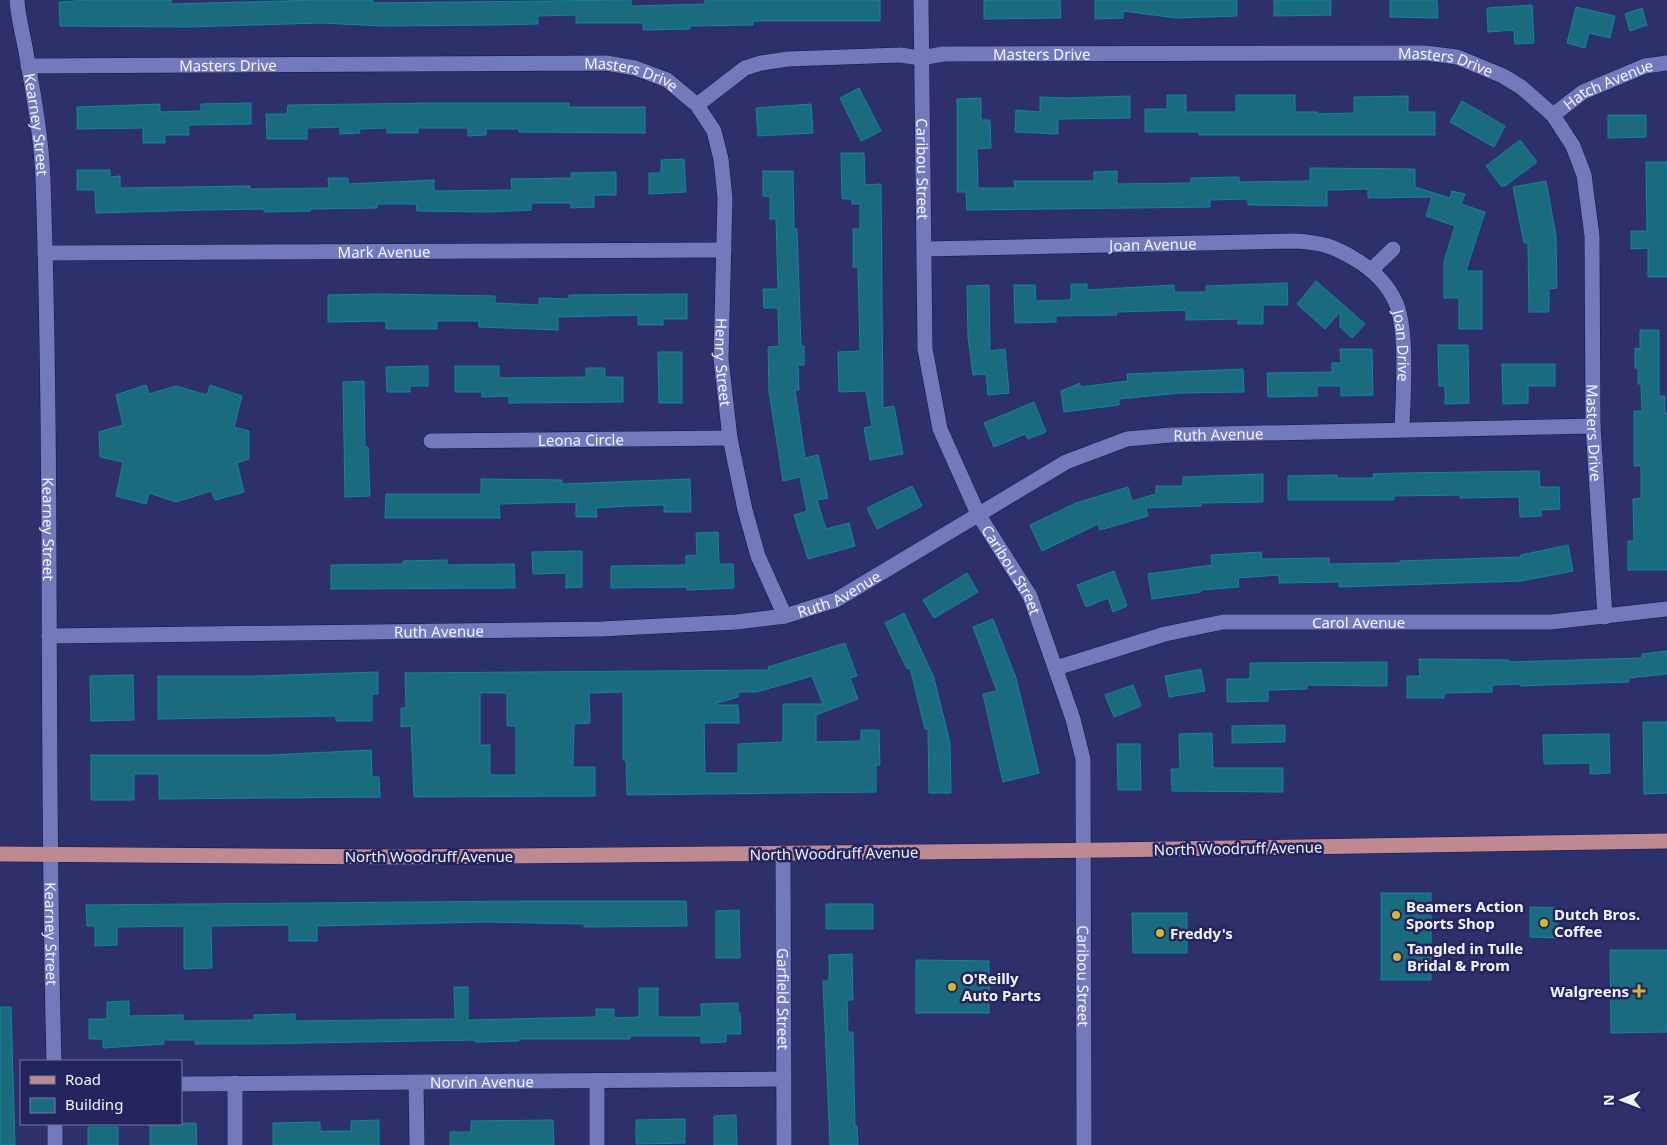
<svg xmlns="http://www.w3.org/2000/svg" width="1667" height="1145" font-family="'Noto Sans',sans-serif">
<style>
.building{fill:#1a6b7e;stroke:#11869f;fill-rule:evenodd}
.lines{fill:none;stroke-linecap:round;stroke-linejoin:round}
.street-casing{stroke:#17144d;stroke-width:16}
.secondary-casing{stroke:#17144d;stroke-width:16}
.primary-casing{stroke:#17144d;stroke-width:16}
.street{stroke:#737abc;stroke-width:15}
.secondary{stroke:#737abc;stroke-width:15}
.primary{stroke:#bf8992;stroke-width:15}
.poi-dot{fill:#d0b736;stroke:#24255e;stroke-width:2}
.labels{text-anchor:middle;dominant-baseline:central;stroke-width:5;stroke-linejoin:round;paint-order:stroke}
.street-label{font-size:15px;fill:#f3f4fc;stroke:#24255e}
.poi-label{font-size:15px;font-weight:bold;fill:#f3f4fc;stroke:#24255e;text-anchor:start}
</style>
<rect width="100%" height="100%" fill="#2d306a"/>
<!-- building -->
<path class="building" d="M89,0H171V4L321,0H373V3L631,0V6L705,4V0H880V21H753V25L690,26V29L643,30V23H576V15L538,16V24L496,25L383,26L321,23L187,27L60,26L59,2Z
M984,0H1060L1061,18L984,19Z
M1095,0H1237V16L1176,18L1123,11V18L1095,19Z
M1274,0H1331V15L1274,16Z
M1390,0H1437L1438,18L1390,17Z
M1532,5L1534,43L1515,44L1514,30L1488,32L1487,8Z
M1576,7L1615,16L1610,38L1589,33L1585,48L1567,43Z
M1642,8L1647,25L1630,31L1625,14Z
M859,88L881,131L861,141L840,98Z
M1167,95H1186V112H1236V95H1295V112H1318V114L1354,113V97L1408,96V112H1435V135H1199V132H1145V109H1167Z
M1130,96V118L1058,119V134L1015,132L1016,110L1040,112V97L1068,98Z
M981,98V120H990L991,148L977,149L978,188H1015L1014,181H1094V172L1117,171V184L1191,183V178L1239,177V182L1310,181V168L1415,169V187L1450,198L1452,191L1465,194L1461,204L1485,212L1466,271H1482V329H1459V298H1444V261L1455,226L1426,216L1432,197L1368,198V189L1327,190V206L1248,205V199L1210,200V207L967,210L966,192H957V99Z
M1462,101L1505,126L1494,147L1450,122Z
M251,103V124L188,125L189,135H165V143H143V128L77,129V107L160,104V112L201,111V104Z
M436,103H569V107H645V133L519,132V129H486V135L468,136V128H418V133H387V128L359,129L360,133L340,134V127L307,128V139H267L266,114H287L288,105Z
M811,104L813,133L758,136L756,108Z
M1608,115H1646V137L1608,138Z
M1520,140L1537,162L1505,186H1501L1486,166Z
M841,153H864L865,185L881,184L883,408L894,406L903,454L870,460L864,428L872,426L866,391L839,392L838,352L860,351L858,267H853V229H860V204H852V199H842Z
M684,159L686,192L649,194V173H661V160Z
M1646,162H1667V277H1648V248L1631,249V231H1647Z
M77,170H110V177L120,176V188L250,186V189L329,188L328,178H348V184L434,180V191L512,190L511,179L571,178V173L616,172V195H594V207L571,208V203H531V210L490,212L417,211L416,204H377V208L310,209V211L264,212V209L203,210L96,213L95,190H77Z
M763,171H793L794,229H797L801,346H804V365H798L799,390H795L805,458L818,455L828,498L817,500L826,529L849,523L855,546L808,559L794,515L807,511L800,477L783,481L769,391L768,347L779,346L778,308H764L763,289H778L776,219H770V196H763Z
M1546,181L1556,236L1557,288L1549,289V312H1529L1528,243H1524L1513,187Z
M1316,281L1365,324L1352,338L1340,327V312L1325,329L1297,304Z
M1287,283L1288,305H1263V324H1238V319L1186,320V310L1116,312L1117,315L1056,316V322L1015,323L1014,285H1035L1036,301L1071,300V284H1087V290L1174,285V292H1206V286Z
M989,285L990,351L1005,349L1009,393L988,395L986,374L973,375L968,337L967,286Z
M379,294L495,296V303L539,305V298L569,299V295L687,294V319H663V325H638V315L558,317V330L479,327V321H437V329H386V321L328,322V295Z
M1640,330H1659V396H1665V414L1667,413V570H1628V541H1634L1633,499L1641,498V466H1634V411H1642L1641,384H1638V368H1635V348L1640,349Z
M1438,345H1468L1469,403L1445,404V386H1439Z
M1340,349H1372L1373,395L1341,396V386H1317V396L1268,397L1267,373L1332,372V363H1341Z
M658,352H682V403H659Z
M1502,364H1555V386H1528V403L1503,404Z
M428,366V386H410V392H387L386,367Z
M455,366H499V378L586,377V368H605V377H623V402L509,403V396L482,397V392H455Z
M1243,369L1244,392L1180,393L1119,399V405L1064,412L1061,391L1080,383V387L1128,381L1127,374Z
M364,381L365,447H368L370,496L345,497L343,382Z
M146,385L149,394L176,386L207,395L210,385L242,396L234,427L249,431V459L237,463L244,492L215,500L211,491L176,502L149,493L146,504L116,496L123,462L100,457L99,432L123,425L116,395Z
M1034,402L1046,432L1028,439L1025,434L994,447L984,423Z
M1539,471L1540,487H1559L1560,509L1541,510V516L1520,517L1519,497L1460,498V495L1394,496V500H1288V476L1337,475V478H1374L1373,474L1403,473Z
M1263,474V502L1201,503V506L1146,508L1148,516L1100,530L1098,524L1042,551L1030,525L1076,503L1128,487L1132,501L1156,494V486H1183V477Z
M481,479L562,480V484L690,479L691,512H664V505L628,506L596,508L597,517H576V502L499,504L500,518H385L386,494H481Z
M912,486L922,506L877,529L867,508Z
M718,532L719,564H733L734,588L687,590V587L611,588V566L686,565V556L697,555L696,533Z
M1568,545L1573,571L1521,581L1339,587V582L1279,583V575L1238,578L1239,587L1201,590V592L1152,599L1148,574L1212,565L1211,555L1261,552L1262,559L1329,558V564L1400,563V561L1521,557V555Z
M582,551V587L566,588V573L533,574L532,552Z
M447,560V565L514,564L515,588L331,589V565L403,564V561Z
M1114,571L1127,606L1113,612L1108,598L1086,607L1077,585Z
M967,573L978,592L934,618L923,600Z
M904,613L934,678L950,743L951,793H929L928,729H925L910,668L907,669L885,623Z
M993,619L1016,678L1039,773L1003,782L983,694L997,691L973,627Z
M845,643L857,676L850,678L858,699L816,715V742L861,741V730H879L880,765H876V792L627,795L626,760H623V692L589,693L590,723L574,724L573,767H595V796L414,797L411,726L401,727V708H406L405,673L769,670L768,667ZM812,676L823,704H783V742L738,744V773H705L704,723H739L738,705H717V703L738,697V692H757ZM480,693H507V726H516V775H490V745H480Z
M1667,651V674L1629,678V682L1520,686V684L1492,685V692L1444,693V698H1407V676H1420L1419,659L1509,660V662L1642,658V654Z
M1387,662V686L1307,685V689L1268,690V701L1227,702V679H1250V663Z
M1201,669L1205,691L1169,697L1165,676Z
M378,672V694H372V721H336V716L158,719V676H259Z
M133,675L134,720L91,721L90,676Z
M1133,685L1141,706L1114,717L1105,695Z
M1643,722H1667V793L1644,794Z
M1285,725V742L1232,743V726Z
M1212,733L1213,768H1283V792L1172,791L1171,769H1180L1179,734Z
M1609,734L1610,773L1590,774V763L1544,764L1543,735Z
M1117,744H1140L1141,790H1118Z
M371,750L372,777H379L380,797L159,799V774H134V800H91V755H271Z
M1381,893H1431V980H1381Z
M526,901H686L687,926L584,927V924L485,922L317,926V941H289V925L211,926L212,968L184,969V926L117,927V945L95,946V926H87L86,905Z
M826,904H873V929H826Z
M1530,907L1558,908V938L1530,937Z
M739,910L740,958H716V911Z
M1132,913H1187V953H1133Z
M1610,950H1667V1032L1611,1033Z
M852,954L853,1000H847L848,1032H853L855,1127L857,1126L858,1145H830L823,981H829V955Z
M916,960L989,961V1013H916Z
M454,987H468V1020L596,1017V1009H614V1018L639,1017V988H658V1017H701V1004L738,1003V1013H740L741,1034H726V1042L701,1043V1036H630V1039H519V1041L475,1042V1040L254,1044H195V1040H163L164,1044L103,1048V1039H89V1019H107V1002L129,1001V1016L183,1015V1021L254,1020V1015L295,1014V1021L455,1019Z
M0,1007H11L15,1145H0Z
M736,1115L737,1145H714V1116Z
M685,1119V1143L636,1144V1120Z
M379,1120V1145H273V1123L320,1122V1131H351V1121Z
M553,1120L554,1145H450V1132H471V1121Z
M196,1123L197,1145H150V1124Z
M88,1127H118V1145H88Z"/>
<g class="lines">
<defs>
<g id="street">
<path id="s1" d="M17,0C18,18 23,34 26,52C33,91 42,141 43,180C53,473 46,767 54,1061"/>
<path id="s2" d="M921,0L925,349L940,429L978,514L1030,596L1073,719L1083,759L1084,1145"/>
<path id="s3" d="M28,66L606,63L635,68L667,80L697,105L714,131L721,159L725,198L721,359L730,438L745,510L758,556L785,616"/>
<path id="s4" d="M697,105L745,68L761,63L788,59L900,55L921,58L943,54L1425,53L1457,57L1503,76L1521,87L1553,115L1573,146L1584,175L1592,236L1593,426L1605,617"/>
<path id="s5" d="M1553,115L1583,92L1645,66L1667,63"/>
<path id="s6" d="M925,249L1293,241C1321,242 1334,246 1358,261C1374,271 1388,285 1396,303C1408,332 1403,396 1402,429"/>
<path id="s7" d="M45,253L724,250"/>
<path d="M1371,270L1393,249"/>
<path id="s8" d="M431,441L730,438"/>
<path id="s9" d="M49,636L601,629L737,622L785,616L836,600L1066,462L1127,439L1171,435L1593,426"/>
<path id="s10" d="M1056,668L1165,634L1223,622H1551L1667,609"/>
<path d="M597,1081V1145"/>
<path d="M235,1083V1145"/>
<path d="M416,1083L417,1145"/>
<path id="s11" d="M181,1084L783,1079"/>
<path d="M55,1124V1145"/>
</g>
<g id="secondary">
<path id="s12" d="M783,853L784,1145"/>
</g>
<path id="primary" d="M0,854L397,857L1108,850L1667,841"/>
</defs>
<!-- street casing -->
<use href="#street" class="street-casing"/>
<!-- secondary casing -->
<use href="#secondary" class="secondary-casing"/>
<!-- primary casing -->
<use href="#primary" class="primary-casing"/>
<!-- street -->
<use href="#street" class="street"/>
<!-- secondary -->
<use href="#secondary" class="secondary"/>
<!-- primary -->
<use href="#primary" class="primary"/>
</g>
<!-- markers -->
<g class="poi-dot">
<circle cx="1396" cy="915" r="5"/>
<circle cx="1544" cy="923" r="5"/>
<circle cx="1160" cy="933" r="5"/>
<circle cx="1397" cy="957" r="5"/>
<circle cx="952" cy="987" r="5"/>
<path d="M1636.5 983.5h5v5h5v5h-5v5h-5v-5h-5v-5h5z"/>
</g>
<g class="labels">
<!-- street labels -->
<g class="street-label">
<text stroke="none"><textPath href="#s4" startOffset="359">Masters Drive</textPath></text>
<text stroke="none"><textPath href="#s4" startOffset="764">Masters Drive</textPath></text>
<text stroke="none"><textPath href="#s3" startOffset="200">Masters Drive</textPath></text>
<text stroke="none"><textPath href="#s3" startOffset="605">Masters Drive</textPath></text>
<text stroke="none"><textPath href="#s5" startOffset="64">Hatch Avenue</textPath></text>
<text stroke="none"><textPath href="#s1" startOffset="126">Kearney Street</textPath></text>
<text stroke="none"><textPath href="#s2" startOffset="169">Caribou Street</textPath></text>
<text stroke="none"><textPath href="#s6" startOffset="228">Joan Avenue</textPath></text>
<text stroke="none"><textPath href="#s7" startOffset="339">Mark Avenue</textPath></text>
<text stroke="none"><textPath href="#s6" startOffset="538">Joan Drive</textPath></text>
<text stroke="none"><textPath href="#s3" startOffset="944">Henry Street</textPath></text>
<text stroke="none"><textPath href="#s4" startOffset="1214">Masters Drive</textPath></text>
<text stroke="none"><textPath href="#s9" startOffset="1215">Ruth Avenue</textPath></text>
<text stroke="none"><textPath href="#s8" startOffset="150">Leona Circle</textPath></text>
<text stroke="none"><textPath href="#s1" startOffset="531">Kearney Street</textPath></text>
<text stroke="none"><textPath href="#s2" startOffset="589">Caribou Street</textPath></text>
<text stroke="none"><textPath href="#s9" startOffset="795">Ruth Avenue</textPath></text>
<text stroke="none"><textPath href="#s10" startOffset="309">Carol Avenue</textPath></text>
<text stroke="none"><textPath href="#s9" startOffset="390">Ruth Avenue</textPath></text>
<text transform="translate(1238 848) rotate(-1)">North Woodruff Avenue</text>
<text transform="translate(834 853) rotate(-1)">North Woodruff Avenue</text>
<text x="429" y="856">North Woodruff Avenue</text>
<text stroke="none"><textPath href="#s1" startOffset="936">Kearney Street</textPath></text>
<text stroke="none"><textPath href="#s2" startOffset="1009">Caribou Street</textPath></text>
<text stroke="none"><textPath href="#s12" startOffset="146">Garfield Street</textPath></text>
<text stroke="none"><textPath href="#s11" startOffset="301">Norvin Avenue</textPath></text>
</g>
<!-- poi labels -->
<g class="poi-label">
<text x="1406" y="906">Beamers Action<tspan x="1406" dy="17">Sports Shop</tspan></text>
<text x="1554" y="914">Dutch Bros.<tspan x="1554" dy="17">Coffee</tspan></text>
<text x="1170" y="933">Freddy's</text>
<text x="1407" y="948">Tangled in Tulle<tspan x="1407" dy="17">Bridal &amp; Prom</tspan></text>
<text x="962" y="978">O'Reilly<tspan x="962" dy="17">Auto Parts</tspan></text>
<text x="1629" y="991" text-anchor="end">Walgreens</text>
</g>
</g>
<!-- legend -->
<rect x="20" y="1060" width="162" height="65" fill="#24255e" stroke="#77789d"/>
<rect x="30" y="1076" width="25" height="8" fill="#bf8992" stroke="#77789d"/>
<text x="65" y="1085" font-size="15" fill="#f3f4fc">Road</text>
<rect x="30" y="1098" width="25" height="15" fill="#1a6b7e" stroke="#77789d"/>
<text x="65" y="1110" font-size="15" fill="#f3f4fc">Building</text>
<!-- north arrow -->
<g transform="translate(1622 1100) rotate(269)" stroke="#24255e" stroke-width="4" paint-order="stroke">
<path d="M0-4L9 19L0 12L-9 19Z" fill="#f3f4fc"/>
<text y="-8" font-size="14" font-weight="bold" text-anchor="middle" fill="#f3f4fc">N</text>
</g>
</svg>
